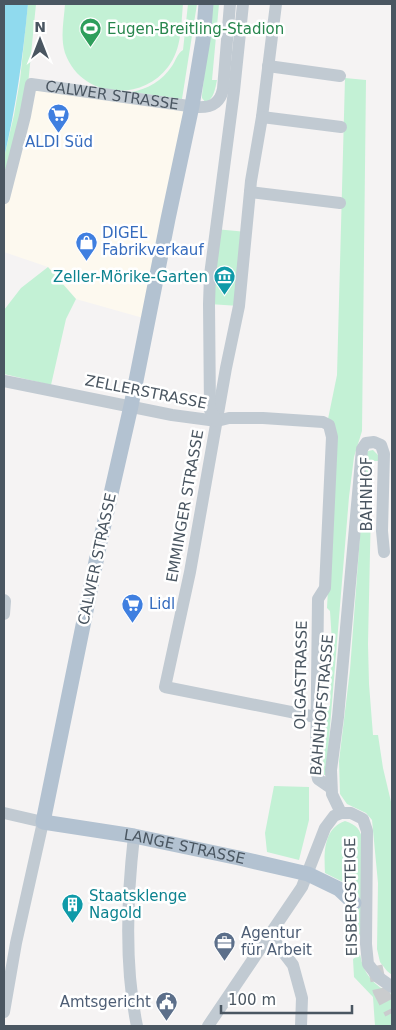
<svg xmlns="http://www.w3.org/2000/svg" width="396" height="1030" font-family="'DejaVu Sans',sans-serif">
<style>
.commercial{fill:#fdf9ef}
.green{fill:#c3f1d5}
.water{fill:#90daee}
.lines{fill:none;stroke-linecap:round;stroke-linejoin:round}
.major-tunnel{stroke:#caccce;stroke-width:15;stroke-dasharray:15 8;stroke-linecap:butt}
.minor{stroke:#c1cad2;stroke-width:12}
.major{stroke:#b3c2d1;stroke-width:15}
.labels{text-anchor:middle;dominant-baseline:central;stroke-width:5;stroke-linejoin:round;paint-order:stroke}
.leisure-label{font-size:15px;fill:#27864d;stroke:#fff;text-anchor:start}
.street-label{font-size:15px;fill:#4a5661;stroke:#fff}
.shop-label{font-size:15px;fill:#366cbe;stroke:#fff;text-anchor:start}
.culture-label{font-size:15px;fill:#0d838f;stroke:#fff;text-anchor:end}
.service-label{font-size:15px;fill:#4e5e75;stroke:#fff;text-anchor:start}
</style>
<rect width="100%" height="100%" fill="#f5f3f3"/>
<!-- commercial -->
<path class="commercial" d="M28,81L185,103L143,318L76,299L48,267L4,252V184Z"/>
<!-- green -->
<path class="green" d="M28,4H36L27,95L4,184V158L14,115L20,80Z
M65,4H183C181,25 182,49 168,67C141,103 81,98 65,53C60,37 64,20 65,4Z
M188,4H197L182,99L131,92C148,89 162,81 172,66C176,60 177,54 183,50Z
M212,4H219L212,80H217C215,89 214,98 206,103L202,98V95Z
M345,78L366,80L362,431L354,457L349,497L326,775H324L320,707L330,706L332,642L330,611L327,608L335,454L328,419L337,375Z
M215,229L247,232L239,306L209,304Z
M48,267L76,299L66,319L51,385L4,374V310L21,288Z
M373,450L378,455V461H372L368,644L369,684L373,735H378L383,768L392,806V975L387,971L380,962L377,949L378,883L372,820L366,813L347,804L340,794L339,761L350,670L366,455L368,451Z
M274,786L309,787V820L299,860L267,852L265,833Z
M345,821C357,825 360,829 363,841L362,939L349,916L356,895L341,881L325,873C324,853 323,829 345,821Z
M360,954C363,974 374,986 392,994V1026H375L373,997L354,977L353,959Z"/>
<!-- water -->
<path class="water" d="M4,4H28C23,56 16,107 4,158Z"/>
<g class="lines">
<!-- major-tunnel -->
<path class="major-tunnel" d="M375,966L380,990L392,1013"/>
<!-- minor -->
<g class="minor">
<path d="M276,4L262,117L251,181L239,306L226,368L190,572L165,687L316,717"/>
<path d="M268,66L340,76"/>
<path d="M262,117L341,127"/>
<path d="M250,192L340,203"/>
<path id="s1" d="M4,198L25,116L31,84L196,107C211,108 220,104 223,89L230,4"/>
<path d="M4,381L172,415L217,421L229,418H263L323,422L329,425L332,437L325,588L318,599L316,770L318,779L331,788"/>
<path d="M217,421L210,410L209,304L210,275L234,91L243,4"/>
<path d="M4,600L5,601L4,614"/>
<path d="M4,813L43,822L16,943L4,1012"/>
<path d="M341,813L332,794L331,770L338,717L362,449L366,443L374,442L381,445L384,454L382,531L384,552"/>
<path d="M134,836C127,898 124,965 137,1026"/>
<path d="M270,935L293,965L302,998L301,1026"/>
<path d="M208,1026L302,887L325,828L334,816L341,813H351L363,819L367,831L366,944L368,964L378,977L392,987"/>
</g>
<!-- major -->
<path class="major" id="s2" d="M206,4L203,40L192,106L168,219L131,406L100,542L43,822L134,836L239,858L308,874L339,889L354,903"/>
</g>
<!-- icons -->
<defs>
<symbol id="stadium-pin" viewBox="-11 -11 22 30"><path d="M0 17L-7.5 6A9.5 9.5 0 1 1 7.5 6Z" fill="#2e9e5b" stroke="#fff"/><path d="M0-5a6.5 5 0 1 0 0 10a6.5 5 0 1 0 0-10ZM-3.5-1.8h7v3.6h-7Z" fill="#fff"/></symbol>
<symbol id="supermarket-pin" viewBox="-11 -11 22 30"><path d="M0 17L-7.5 6A9.5 9.5 0 1 1 7.5 6Z" fill="#3f7fe0" stroke="#fff"/><path d="M-6-5.5h2.5l.6 2H6L4.5 2H-2.5L-4.4-4H-6ZM-1.5 3.2a1.3 1.3 0 1 0 .1 0ZM3 3.2a1.3 1.3 0 1 0 .1 0Z" fill="#fff"/></symbol>
<symbol id="shop-pin" viewBox="-11 -11 22 30"><path d="M0 17L-7.5 6A9.5 9.5 0 1 1 7.5 6Z" fill="#3f7fe0" stroke="#fff"/><path d="M-5-2.5h2.3a2.7 3.5 0 0 1 5.4 0H5L5.5 6h-11ZM-1.5-2.5h3a1.5 2.3 0 0 0-3 0Z" fill="#fff"/></symbol>
<symbol id="museum-pin" viewBox="-11 -11 22 30"><path d="M0 17L-7.5 6A9.5 9.5 0 1 1 7.5 6Z" fill="#0f9aa8" stroke="#fff"/><path d="M0-6L6-3V-2H-6V-3ZM-5-1h2V3h-2ZM-1-1h2V3h-2ZM3-1h2V3H3ZM-6 4H6V6H-6Z" fill="#fff"/></symbol>
<symbol id="building-pin" viewBox="-11 -11 22 30"><path d="M0 17L-7.5 6A9.5 9.5 0 1 1 7.5 6Z" fill="#0f9aa8" stroke="#fff"/><path d="M-4-6H4V6H1V3H-1V6H-4ZM-2.5-4.3h1.7v1.8h-1.7ZM.8-4.3h1.7v1.8H.8ZM-2.5-1h1.7V.8h-1.7ZM.8-1h1.7V.8H.8Z" fill="#fff"/></symbol>
<symbol id="office-pin" viewBox="-11 -11 22 30"><path d="M0 17L-7.5 6A9.5 9.5 0 1 1 7.5 6Z" fill="#5c6f8a" stroke="#fff"/><path d="M-6-3h4V-5.5h4V-3h4V5H-6ZM-1-4.5V-3h2v-1.5ZM-6 0V1H6V0Z" fill="#fff"/></symbol>
<symbol id="civic-pin" viewBox="-11 -11 22 30"><path d="M0 17L-7.5 6A9.5 9.5 0 1 1 7.5 6Z" fill="#5c6f8a" stroke="#fff"/><path d="M-.6-6.5H3V-4.5H.6V-3L4-1V1h2V6H-6V1h2V-1L-.6-3ZM-1.2 2.5V6h2.4V2.5Z" fill="#fff"/></symbol>
</defs>
<g fill-rule="evenodd">
<use href="#stadium-pin" x="78" y="16" width="25" height="34"/>
<use href="#supermarket-pin" x="46" y="102" width="25" height="34"/>
<use href="#shop-pin" x="74" y="230" width="25" height="34"/>
<use href="#museum-pin" x="212" y="264" width="25" height="34"/>
<use href="#supermarket-pin" x="120" y="592" width="25" height="34"/>
<use href="#building-pin" x="60" y="892" width="25" height="34"/>
<use href="#office-pin" x="212" y="930" width="25" height="34"/>
<use href="#civic-pin" x="154" y="990" width="25" height="34"/>
</g>
<g class="labels">
<!-- leisure labels -->
<g class="leisure-label">
<text x="107" y="29">Eugen-Breitling-Stadion</text>
</g>
<!-- street labels -->
<g class="street-label">
<text stroke="none"><textPath href="#s1" startOffset="199">CALWER STRASSE</textPath></text>
<text transform="translate(146 392) rotate(11)">ZELLERSTRASSE</text>
<text transform="translate(367 494) rotate(-90)">BAHNHOF</text>
<text transform="translate(185 506) rotate(-80)">EMMINGER STRASSE</text>
<text transform="translate(97 559) rotate(-78)">CALWER STRASSE</text>
<text transform="translate(301 675) rotate(-89)">OLGASTRASSE</text>
<text transform="translate(322 705) rotate(-85)">BAHNHOFSTRASSE</text>
<text stroke="none"><textPath href="#s2" startOffset="978">LANGE STRASSE</textPath></text>
<text transform="translate(351 897) rotate(-91)">EISBERGSTEIGE</text>
</g>
<!-- shop labels -->
<g class="shop-label">
<text x="59" y="142" text-anchor="middle">ALDI Süd</text>
<text x="102" y="233">DIGEL<tspan x="102" dy="17">Fabrikverkauf</tspan></text>
<text x="149" y="604">Lidl</text>
</g>
<!-- culture labels -->
<g class="culture-label">
<text x="208" y="277">Zeller-Mörike-Garten</text>
<text x="89" y="896" text-anchor="start">Staatsklenge<tspan x="89" dy="17">Nagold</tspan></text>
</g>
<!-- service labels -->
<g class="service-label">
<text x="241" y="933">Agentur<tspan x="241" dy="17">für Arbeit</tspan></text>
<text x="151" y="1002" text-anchor="end">Amtsgericht</text>
</g>
</g>
<!-- border -->
<rect width="396" height="1030" fill="none" stroke="#4a5661" stroke-width="10"/>
<!-- north arrow -->
<g transform="translate(40 40)" stroke="#ffffff" stroke-width="4" paint-order="stroke">
<path d="M0-4L9 19L0 12L-9 19Z" fill="#4a5661"/>
<text y="-8" font-size="14" font-weight="bold" text-anchor="middle" fill="#4a5661">N</text>
</g>
<!-- scale -->
<path d="M221 1005v8h131v-8" fill="none" stroke="#4a5661" stroke-width="2.5"/>
<text x="228" y="1005" font-size="15" fill="#4a5661" stroke="#ffffff" stroke-width="4" paint-order="stroke">100 m</text>
</svg>
